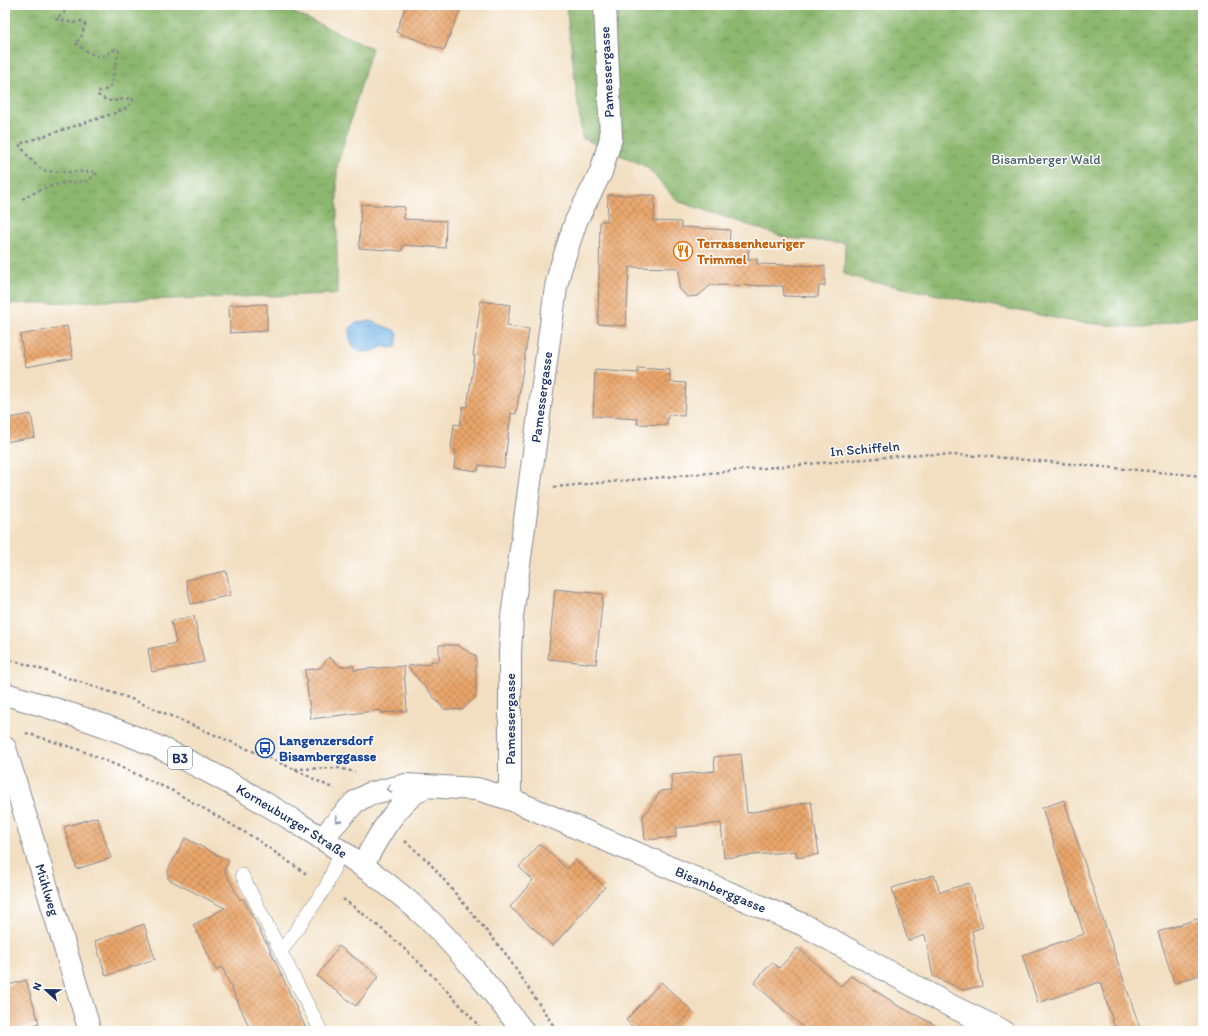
<svg xmlns="http://www.w3.org/2000/svg" width="1208" height="1036" font-family="Itim,sans-serif">
<style>
.forest{fill:url(#forest-crowns);stroke:#547366}
.water{fill:url(#water-ripples);stroke:#4572a2}
.building{fill:url(#building-cross-hatch)}
.lines{fill:none;stroke-linecap:round;stroke-linejoin:round}
.lane-casing{stroke:#868790;stroke-width:14}
.street-casing{stroke:#868790;stroke-width:24}
.primary-casing{stroke:#868790;stroke-width:24}
.path{stroke:#868790;stroke-width:2.5;stroke-dasharray:3 3;stroke-linecap:butt}
.lane{stroke:#fff;stroke-width:13}
.street{stroke:#fff;stroke-width:22}
.primary{stroke:#fff;stroke-width:22}
.oneway{stroke:#8d97ae}
.labels{text-anchor:middle;dominant-baseline:central;stroke-width:3;stroke-linejoin:round;paint-order:stroke}
.shield{fill:#fff;stroke:#5f6d8e;stroke-width:1}
.shield-label{font-size:13px;font-weight:bold;fill:#1b2f5e}
.street-label{font-size:14px;fill:#1b2f5e;stroke:#fff}
.park-label{font-size:14px;fill:#486168;stroke:#fff}
.food-label{font-size:14px;font-weight:bold;fill:#c56008;stroke:#fff;text-anchor:start}
.transit-label{font-size:14px;font-weight:bold;fill:#164399;stroke:#fff;text-anchor:start}
</style>
<defs>
<pattern id="forest-crowns" width="20" height="18" patternUnits="userSpaceOnUse"><rect width="20" height="18" fill="#8cb76e"/><path d="M2 6a3 3 0 1 1 6 0M12 15a3 3 0 1 1 6 0" fill="none" stroke="#72955e"/></pattern>
<pattern id="water-ripples" width="26" height="14" patternUnits="userSpaceOnUse"><rect width="26" height="14" fill="#6fb4e5"/><path d="M2 4q2-2 4 0t4 0M15 11q2-2 4 0t4 0" fill="none" stroke="#5a93bd"/></pattern>
<pattern id="building-cross-hatch" width="8" height="8" patternUnits="userSpaceOnUse"><rect width="8" height="8" fill="#eaa66b"/><path d="M0 0l8 8M0 8l8-8" fill="none" stroke="#bd885b"/></pattern>
</defs>
<rect width="100%" height="100%" fill="#fff"/>
<filter id="ink" filterUnits="userSpaceOnUse"><feTurbulence type="fractalNoise" baseFrequency=".025" numOctaves="2"/><feDisplacementMap in="SourceGraphic" scale="8" xChannelSelector="R" yChannelSelector="G"/><feConvolveMatrix kernelMatrix="1 2 1 2 8 2 1 2 1" color-interpolation-filters="sRGB"/></filter>
<filter id="wash" filterUnits="userSpaceOnUse"><feTurbulence type="fractalNoise" baseFrequency=".012" numOctaves="4" result="noise"/><feDisplacementMap in="SourceGraphic" scale="16" xChannelSelector="R" yChannelSelector="G"/><feGaussianBlur stdDeviation="0.9" result="paint"/><feColorMatrix in="noise" values="0 0 0 0 0 0 0 0 0 0 0 0 0 0 0 0 0 1.4 0 .05"/><feComposite in="paint" operator="in"/></filter>
<g filter="url(#wash)">
<rect width="100%" height="100%" fill="#f2dfc1"/>
<!-- forest -->
<path class="forest" d="M5,5H277L372,48L337,166V294L5,304Z
M566,5H1203V315L1144,328L1075,322L868,281L844,274L845,243L787,238L677,201L647,167L582,138Z"/>
<!-- water -->
<path class="water" d="M370,321L396,331L398,335L396,347L390,348L384,346C377,349 370,353 362,352C353,351 345,334 352,326C356,321 364,322 370,321Z"/>
<g id="blocks">
<!-- building -->
<path class="building" d="M406,5H462L444,50L396,32Z
M608,195H655L654,221L681,222V227L730,230L729,247H749L748,259H757V264L825,266V286H819L818,297L784,296L783,286L711,285L698,296L687,297L679,288V268L629,267L626,326L598,324L600,221H607Z
M361,204L405,207L404,219L446,221L445,248L403,245L402,251L359,248Z
M481,301L510,305L507,326L529,329L516,414L511,413L504,468L479,465L478,471L454,468L456,450L451,449L454,424L460,425L463,406L467,407L475,356H473Z
M267,304V331L230,333L229,305Z
M67,326L73,358L26,367L20,335Z
M638,368L670,370V382L686,383L684,416L668,415L667,425L637,424L638,419L593,416L595,370L638,373Z
M31,414L35,437L5,442V419Z
M226,571L231,595L191,604L186,580Z
M555,589L603,594L596,664L548,659Z
M194,616L204,662L152,672L148,649L176,643L171,621Z
M439,645H457L476,656V697L462,710L444,709L407,666L431,664V661H439Z
M329,657L341,667L353,665L354,670L404,666L407,711L381,713V710L311,719L305,670L320,668Z
M741,754L747,813L811,802L819,854L797,858L796,851L724,858L721,823L676,828V837L645,840L643,816L661,791L672,790L671,775L715,771L714,757Z
M1064,800L1093,889L1141,1031H1116L1100,982L1038,1003L1022,955L1084,934L1042,808Z
M97,817L111,858L77,869L64,827Z
M185,838L229,861L224,870L240,900L243,898L265,941H266L307,1031H251L222,967L216,970L193,925L225,908L168,879V870Z
M540,844L567,869L575,860L605,887L553,946L510,907L533,880L519,867Z
M934,875L940,892L969,883L983,927L972,931L982,986L963,990L933,976L925,935L908,941L892,888Z
M1203,917V974L1174,983L1158,932Z
M144,924L155,959L106,976L95,941Z
M339,946L379,976L356,1006L317,976Z
M798,948L841,986L851,976L895,1003H893L947,1031H807L754,983L772,962L779,968Z
M26,980L39,1023L15,1031H5V986Z
M661,982L692,1011L673,1031H637L626,1020Z"/>
</g>
</g>
<g filter="url(#ink)">
<use href="#blocks" fill-opacity="0" stroke="#868790" stroke-width="1"/>
<g class="lines">
<defs>
<path id="lane" d="M242,875L321,1031
M281,952L326,887L341,851"/>
<g id="street">
<path id="s1" d="M5,748L90,1031"/>
<path id="s2" d="M510,799V653L512,617L556,287L560,270L576,221L601,172L611,138L605,5"/>
<path id="s3" d="M323,839L333,826L355,802L369,794L406,785L477,789L510,799L804,925L947,1004L1003,1031"/>
<path d="M362,866C378,837 395,804 425,786"/>
</g>
<g id="primary">
<path id="s4" d="M5,694C50,707 94,721 137,738C196,762 253,795 307,829C351,857 394,886 431,922C465,956 494,993 523,1031"/>
</g>
</defs>
<!-- lane casing -->
<use href="#lane" class="lane-casing"/>
<!-- street casing -->
<use href="#street" class="street-casing"/>
<!-- primary casing -->
<use href="#primary" class="primary-casing"/>
<!-- path -->
<path class="path" d="M22,199L42,189L62,183L87,181L97,173C89,169 89,173 83,172C75,171 71,173 64,172C61,172 47,171 45,171C35,166 25,153 19,144L115,113L128,107L133,100L131,98L112,101L106,100L98,95V92L105,90L111,85L119,51L115,49C97,63 91,53 75,43L81,38L85,24L82,21L73,23L56,19L64,13L65,5
M554,487L920,454L983,456L1203,476
M5,659L22,663L129,698L294,769L334,789
M26,733L80,750L123,768L175,792L253,837L308,875
M295,769L339,768L355,772
M405,841L429,862L505,953L557,1031
M343,899C395,936 442,983 483,1031"/>
<!-- lane -->
<use href="#lane" class="lane"/>
<!-- street -->
<use href="#street" class="street"/>
<!-- primary -->
<use href="#primary" class="primary"/>
</g>
<!-- one-way arrows -->
<defs><path id="oneway-chevron" d="M-2-3.5L2.5 0L-2 3.5" fill="none" stroke-width="1.6" stroke-linecap="round" stroke-linejoin="round"/></defs>
<g class="oneway">
<use href="#oneway-chevron" transform="translate(389 789) rotate(166)"/>
<use href="#oneway-chevron" transform="translate(338 820) rotate(133)"/>
</g>
</g>
<!-- icons -->
<defs>
<symbol id="restaurant-ring" viewBox="-11 -11 22 22"><circle r="9.5" fill="#fff" stroke="#e8710a" stroke-width="1.5"/><path d="M-5-6h1v4h1v-4h1v4h1v-4h1v5L-1.5 .5V6h-2V.5L-5-1ZM5-6V6H3V1.5H1.5Q1.5-4 5-6Z" fill="#e8710a"/></symbol>
<symbol id="bus-ring" viewBox="-11 -11 22 22"><circle r="9.5" fill="#fff" stroke="#1a4fb4" stroke-width="1.5"/><path d="M-5-6H5V4H4V6H2V4H-2V6H-4V4H-5ZM-3.5-4V0h7V-4ZM-3.5 1.2v1.5H-2V1.2ZM2 1.2v1.5H3.5V1.2Z" fill="#1a4fb4"/></symbol>
</defs>
<g fill-rule="evenodd">
<use href="#restaurant-ring" x="672" y="240" width="22" height="22"/>
<use href="#bus-ring" x="254" y="737" width="22" height="22"/>
</g>
<g class="labels">
<!-- shield labels -->
<rect class="shield" x="168" y="747" width="24" height="22" rx="3"/>
<g class="shield-label">
<text x="180" y="758">B3</text>
</g>
<!-- street labels -->
<g class="street-label">
<text transform="translate(607 72) rotate(-93)">Pamessergasse</text>
<text stroke="none"><textPath href="#s2" startOffset="404">Pamessergasse</textPath></text>
<text transform="translate(865 449) rotate(-5)">In Schiffeln</text>
<text transform="translate(510 719) rotate(-90)">Pamessergasse</text>
<text stroke="none"><textPath href="#s4" startOffset="315">Korneuburger Straße</textPath></text>
<text stroke="none"><textPath href="#s1" startOffset="148">Mühlweg</textPath></text>
<text stroke="none"><textPath href="#s3" startOffset="438">Bisamberggasse</textPath></text>
</g>
<!-- park labels -->
<g class="park-label">
<text x="1046" y="159">Bisamberger Wald</text>
</g>
<!-- food labels -->
<g class="food-label">
<text x="697" y="243">Terrassenheuriger<tspan x="697" dy="16">Trimmel</tspan></text>
</g>
<!-- transit labels -->
<g class="transit-label">
<text x="279" y="740">Langenzersdorf<tspan x="279" dy="16">Bisamberggasse</tspan></text>
</g>
</g>
<!-- margin -->
<rect width="1208" height="1036" fill="none" stroke="#fff" stroke-width="20"/>
<!-- north arrow -->
<g transform="translate(46 990) rotate(292)" stroke="#ffffff" stroke-width="3" paint-order="stroke">
<path d="M0-3L7 15L0 10L-7 15Z" fill="#1b2f5e"/>
<text y="-6" font-size="11" font-weight="bold" text-anchor="middle" fill="#1b2f5e">N</text>
</g>
</svg>
